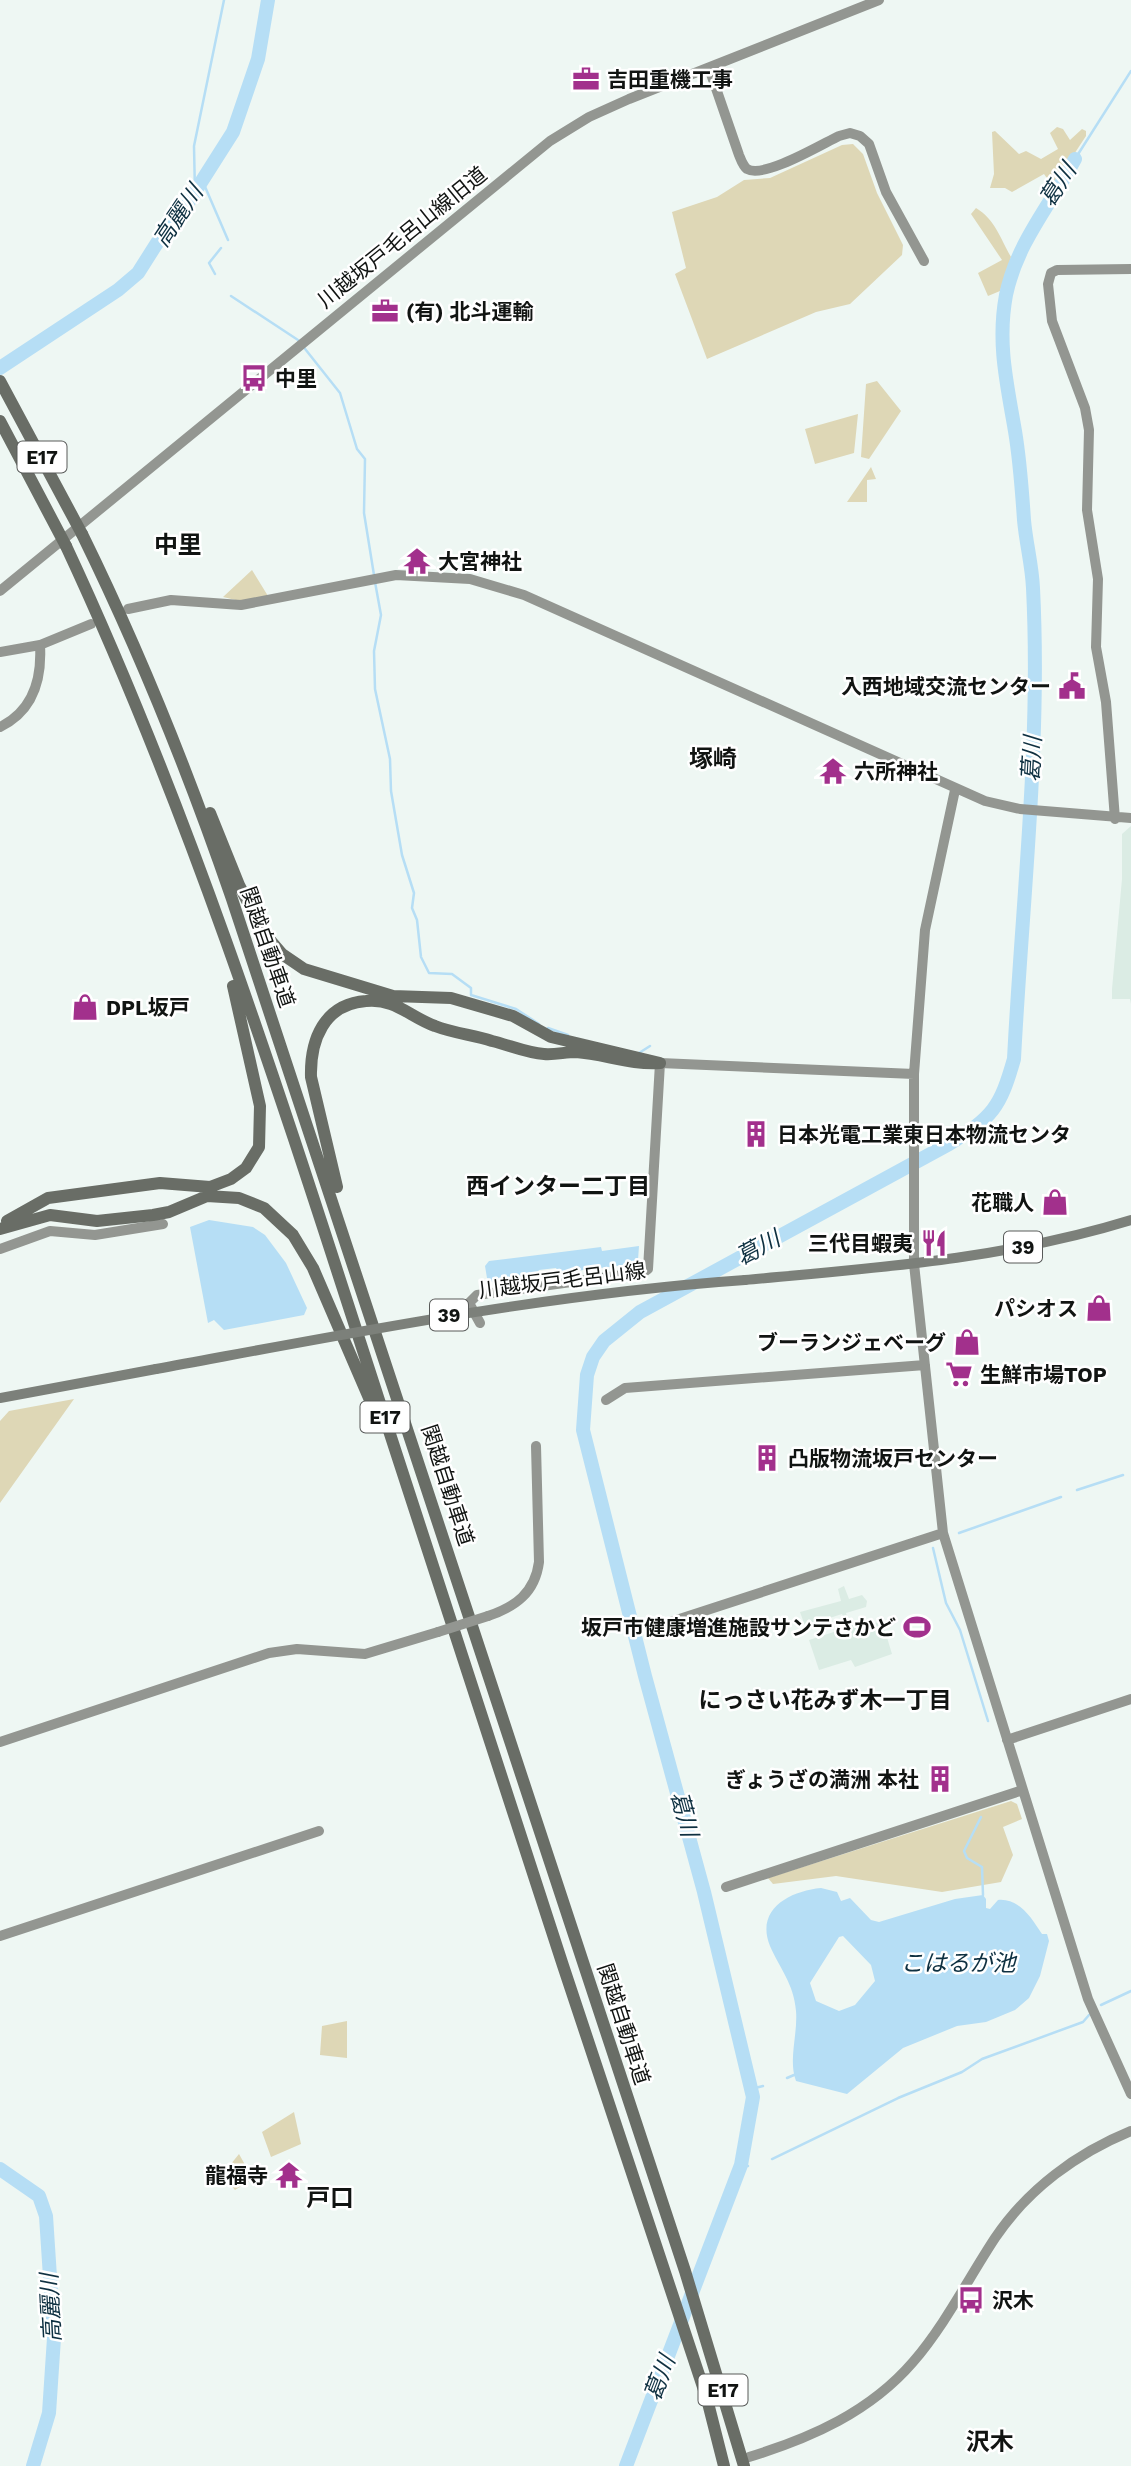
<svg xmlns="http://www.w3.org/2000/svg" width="1131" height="2466" font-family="'Work Sans','Noto Sans JP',sans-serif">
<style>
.built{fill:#dbece4}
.green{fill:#ded7b6}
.water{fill:#b6def5;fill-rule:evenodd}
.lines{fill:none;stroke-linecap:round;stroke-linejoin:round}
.stream{stroke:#b6def5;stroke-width:2.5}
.river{stroke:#b6def5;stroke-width:14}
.secondary{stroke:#939691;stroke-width:10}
.primary{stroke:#7c807a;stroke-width:10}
.highway{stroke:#696d66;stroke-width:12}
.secondary-bridge{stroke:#939691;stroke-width:10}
.primary-bridge{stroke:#7c807a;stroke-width:10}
.highway-bridge{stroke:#696d66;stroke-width:12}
.labels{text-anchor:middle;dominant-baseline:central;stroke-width:5;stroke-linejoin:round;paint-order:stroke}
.shield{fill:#fff;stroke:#585a59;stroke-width:2}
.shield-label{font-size:19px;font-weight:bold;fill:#111412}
.poi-label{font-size:21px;font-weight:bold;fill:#111412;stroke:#fff;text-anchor:start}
.street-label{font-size:21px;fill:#111412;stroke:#fff}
.water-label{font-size:23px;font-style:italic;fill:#0e3041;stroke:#fff}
.neighbourhood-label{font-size:23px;font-weight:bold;fill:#111412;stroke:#fff}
.quarter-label{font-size:24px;font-weight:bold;fill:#111412;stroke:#fff}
</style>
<rect width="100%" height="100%" fill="#eef7f3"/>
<!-- built -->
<path class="built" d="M1131,826V1004L1130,999H1112V989L1122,879V834Z
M844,1586L849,1599L862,1595L867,1601L866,1607L846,1613L849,1624L866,1620L869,1625L882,1621L892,1654L855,1667L851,1660L819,1670L809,1640L843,1629L846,1624L842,1614L805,1626L800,1612L841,1601L838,1589Z"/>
<!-- green -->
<path class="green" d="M1057,127L1063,129L1070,140L1082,129L1086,131V136L1055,183L1051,184L1044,174L1012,192L1005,188H990L994,174L992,132L995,131L1019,154L1026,151L1041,159L1058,149L1050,133Z
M853,144L863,154L877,193L903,245L902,255L850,304L816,312L707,359L675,274L686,268L672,212L717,197L744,180L770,178L842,145Z
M976,208C995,219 1001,240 1011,257L1000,291L988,296L978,273L1002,260L973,217L971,214Z
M877,381L901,411L869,459L861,457L866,384Z
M858,414L854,453L815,464L805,429Z
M871,467L876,479L867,480V502H847Z
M252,570L268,596L240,601L223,597Z
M74,1399L0,1503V1421L9,1411Z
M1011,1801L1017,1804L1022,1819L1003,1827L1013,1855L1001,1882L942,1892L836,1876L773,1884L768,1878Z
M347,2021V2058L320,2055L322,2026Z
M294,2112L301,2144L271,2157L262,2132Z
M239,2154L253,2179L235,2190L222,2175Z"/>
<!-- water -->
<path class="water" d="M209,1220L253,1227L265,1235L286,1263L307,1308L304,1315L224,1330L214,1320L208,1323L190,1227Z
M639,1246L638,1260L633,1264L559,1273L556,1268L539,1270L535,1276L492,1282L487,1278L485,1266L489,1261L601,1247L602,1251Z
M821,1888L837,1892L841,1901L850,1898L871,1920L879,1922L955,1899L983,1895L986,1899V1908L990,1909L998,1900C1020,1898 1032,1919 1042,1934H1047L1049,1941L1040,1976L1029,1998L1015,2010L986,2022L957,2026L903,2048L847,2094L796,2081C788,2060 798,2034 796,2011C794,1984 780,1969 770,1946C755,1909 790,1891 821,1888ZM843,1936L871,1965L875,1981L855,2005L839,2011L816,2001L810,1983L839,1937Z"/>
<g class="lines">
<!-- stream -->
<path class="stream" d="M1075,159L1131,71
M203,182L228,240
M195,194L194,146L224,0
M215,274L209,263L221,248
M231,296L298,340L340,393L357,449L365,459L364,513L374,575
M375,582L381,615L374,651L375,689L390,759L391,791L402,855L414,893L412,908L417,920L421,957L429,973L452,974L471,988V995L516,1009L539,1024
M548,1028L568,1035
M639,1053L650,1046
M1077,1490L1123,1475
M959,1533L1061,1497
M933,1548L946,1603L960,1630L988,1721
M981,1817L964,1851L967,1858L982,1867L983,1895
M1101,2005L1131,1991
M787,2078L794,2075
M751,2089L763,2086
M772,2159L898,2098L962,2072L982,2059L1083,2022L1089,2015
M741,2165L748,2166"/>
<!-- river -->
<path class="river" d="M0,368L118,290L138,273L157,243L172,228L233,132L258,59L268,0
M0,2169L39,2196L46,2216L54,2338L49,2413L33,2466
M626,2466L741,2165L753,2097L704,1892L645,1676L583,1430L587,1375L593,1357L604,1341L640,1312L949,1144C993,1117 1000,1108 1014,1059C1022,902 1041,745 1033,588C1032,565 1026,543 1024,520C1022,490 1020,461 1015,431C1007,384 997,343 1006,295C1017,242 1051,204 1075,159"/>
<!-- secondary -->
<path class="secondary" d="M709,68L739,155C741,160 743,166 747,169C764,179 822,144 839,136L850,133L860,136L869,144L886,192L924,261
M0,591L550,141L589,117L629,99L879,0
M128,609L171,600L241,605L396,575L470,579L524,595L985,801L1020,809L1131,818
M0,652L40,645L91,624
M0,727C33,711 42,679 40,645
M955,790L925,930L914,1074V1264L943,1533L1088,1999L1131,2094
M1115,819L1106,702L1096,647L1098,579L1087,510L1089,430L1085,408L1052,321L1048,284L1051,273L1057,270L1131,269
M0,1249L50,1231L95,1235L163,1224
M480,1323L469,1303L477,1295L644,1272L648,1269L660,1063L914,1074
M606,1400L625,1388L925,1365
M488,1616C515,1607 535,1593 539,1562L536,1446
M658,1626L943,1533
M1007,1740L1131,1699
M0,1742L269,1653L297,1649L365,1654L438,1632
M726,1887L1023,1790
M0,1936L319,1831
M749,2457C811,2438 870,2412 913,2362C945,2325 968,2279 995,2238C1028,2189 1077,2153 1131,2131"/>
<!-- primary -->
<path class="primary" d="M745,1280C875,1268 1005,1259 1131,1220
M0,1398L156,1369"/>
<!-- highway -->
<path class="highway" d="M82,534C140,652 189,774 232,899L685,2271L744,2466
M66,546C194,820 285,1110 378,1397C486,1731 595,2066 707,2399L724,2466
M210,813L239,885L263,932L282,954L304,969L393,996L451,998L513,1016L551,1037L660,1063C630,1065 605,1054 576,1052C565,1052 555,1055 544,1054C527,1053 509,1045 492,1041C473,1035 453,1033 435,1026C410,1017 395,998 366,1001C324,1004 310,1040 311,1077L337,1187
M7,1221L48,1198L160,1183L210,1187L231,1179L246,1168L259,1147L260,1106L233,986
M0,1229L50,1215L97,1221L153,1215L169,1212L207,1196L239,1198L264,1208L293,1235L313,1268L376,1414"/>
<!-- secondary-bridge -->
<path class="secondary-bridge" d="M438,1632L488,1616"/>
<!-- primary-bridge -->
<path class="primary-bridge" d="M156,1369C352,1333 546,1294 745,1280"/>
<!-- highway-bridge -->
<path class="highway-bridge" d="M0,381L82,534
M0,421L66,546"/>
</g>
<!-- icons -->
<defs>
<symbol id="office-bare" viewBox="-9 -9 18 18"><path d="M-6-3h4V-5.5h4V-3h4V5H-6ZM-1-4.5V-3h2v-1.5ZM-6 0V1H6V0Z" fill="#a2308c" stroke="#fff" stroke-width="2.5" paint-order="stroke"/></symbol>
<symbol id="bus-bare" viewBox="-9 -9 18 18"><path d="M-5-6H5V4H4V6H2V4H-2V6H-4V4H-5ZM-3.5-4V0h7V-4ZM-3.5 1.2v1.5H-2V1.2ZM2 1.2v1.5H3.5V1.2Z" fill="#a2308c" stroke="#fff" stroke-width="2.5" paint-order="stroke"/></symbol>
<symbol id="temple-bare" viewBox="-9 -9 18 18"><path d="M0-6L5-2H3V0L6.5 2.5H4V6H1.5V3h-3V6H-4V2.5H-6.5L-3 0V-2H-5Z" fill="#a2308c" stroke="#fff" stroke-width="2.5" paint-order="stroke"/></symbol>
<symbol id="civic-bare" viewBox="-9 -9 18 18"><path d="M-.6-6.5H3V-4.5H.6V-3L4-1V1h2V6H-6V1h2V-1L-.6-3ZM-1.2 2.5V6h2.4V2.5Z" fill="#a2308c" stroke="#fff" stroke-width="2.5" paint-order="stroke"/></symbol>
<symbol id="shop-bare" viewBox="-9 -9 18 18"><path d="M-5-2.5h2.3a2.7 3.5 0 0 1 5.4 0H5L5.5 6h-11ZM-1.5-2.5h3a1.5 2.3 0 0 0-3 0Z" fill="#a2308c" stroke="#fff" stroke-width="2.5" paint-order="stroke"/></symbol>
<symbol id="building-bare" viewBox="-9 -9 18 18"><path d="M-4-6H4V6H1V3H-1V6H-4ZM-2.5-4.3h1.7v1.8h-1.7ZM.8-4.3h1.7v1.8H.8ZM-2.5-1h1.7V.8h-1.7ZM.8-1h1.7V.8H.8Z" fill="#a2308c" stroke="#fff" stroke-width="2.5" paint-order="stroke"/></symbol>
<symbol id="restaurant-bare" viewBox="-9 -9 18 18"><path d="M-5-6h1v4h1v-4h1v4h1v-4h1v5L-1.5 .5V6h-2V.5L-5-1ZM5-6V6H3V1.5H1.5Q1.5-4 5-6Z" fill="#a2308c" stroke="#fff" stroke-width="2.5" paint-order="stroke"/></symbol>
<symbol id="supermarket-bare" viewBox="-9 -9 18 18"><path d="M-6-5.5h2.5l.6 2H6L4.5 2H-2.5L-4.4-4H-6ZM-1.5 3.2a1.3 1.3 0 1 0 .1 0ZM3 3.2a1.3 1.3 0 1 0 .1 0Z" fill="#a2308c" stroke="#fff" stroke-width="2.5" paint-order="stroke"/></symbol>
<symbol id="stadium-bare" viewBox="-9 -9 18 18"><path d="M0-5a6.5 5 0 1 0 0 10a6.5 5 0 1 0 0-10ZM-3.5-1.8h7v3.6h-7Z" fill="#a2308c" stroke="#fff" stroke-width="2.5" paint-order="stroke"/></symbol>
</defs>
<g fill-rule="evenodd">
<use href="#office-bare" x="567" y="60" width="38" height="38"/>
<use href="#office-bare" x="366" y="292" width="38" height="38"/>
<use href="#bus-bare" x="235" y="359" width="38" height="38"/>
<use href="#temple-bare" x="398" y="542" width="38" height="38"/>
<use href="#civic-bare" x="1053" y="667" width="38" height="38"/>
<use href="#temple-bare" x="814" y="752" width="38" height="38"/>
<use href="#shop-bare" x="66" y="988" width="38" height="38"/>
<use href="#building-bare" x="737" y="1115" width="38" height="38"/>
<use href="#shop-bare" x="1036" y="1183" width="38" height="38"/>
<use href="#restaurant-bare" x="915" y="1224" width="38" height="38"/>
<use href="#shop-bare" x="1080" y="1289" width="38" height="38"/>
<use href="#shop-bare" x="948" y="1323" width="38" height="38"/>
<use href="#supermarket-bare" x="940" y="1355" width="38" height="38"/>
<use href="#building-bare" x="748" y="1439" width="38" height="38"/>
<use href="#stadium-bare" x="898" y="1608" width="38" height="38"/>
<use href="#building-bare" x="921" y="1760" width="38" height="38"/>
<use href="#temple-bare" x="270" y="2156" width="38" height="38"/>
<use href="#bus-bare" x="952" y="2281" width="38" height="38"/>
</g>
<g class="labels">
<!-- shield labels -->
<g class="shield">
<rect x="17.5" y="441.5" width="49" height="31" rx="5"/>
<rect x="1004" y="1231.5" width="38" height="31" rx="5"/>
<rect x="430" y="1299.5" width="38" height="31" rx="5"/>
<rect x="360.5" y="1401.5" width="49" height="31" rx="5"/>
<rect x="698.5" y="2374.5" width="49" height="31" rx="5"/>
</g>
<g class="shield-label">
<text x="42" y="457">E17</text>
<text x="1023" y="1247">39</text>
<text x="449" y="1315">39</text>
<text x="385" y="1417">E17</text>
<text x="723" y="2390">E17</text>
</g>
<!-- poi labels -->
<g class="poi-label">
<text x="607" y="79">吉田重機工事</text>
<text x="406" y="311">(有) 北斗運輸</text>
<text x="275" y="378">中里</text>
<text x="438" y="561">大宮神社</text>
<text x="1051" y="686" text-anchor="end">入西地域交流センター</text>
<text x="854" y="771">六所神社</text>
<text x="106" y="1007">DPL坂戸</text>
<text x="777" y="1134">日本光電工業東日本物流センタ</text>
<text x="1034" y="1202" text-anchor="end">花職人</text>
<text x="913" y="1243" text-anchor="end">三代目蝦夷</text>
<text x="1078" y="1308" text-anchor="end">パシオス</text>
<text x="946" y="1342" text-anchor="end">ブーランジェベーグ</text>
<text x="980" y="1374">生鮮市場TOP</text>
<text x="788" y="1458">凸版物流坂戸センター</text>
<text x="896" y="1627" text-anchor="end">坂戸市健康増進施設サンテさかど</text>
<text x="919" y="1779" text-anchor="end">ぎょうざの満洲 本社</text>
<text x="268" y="2175" text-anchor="end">龍福寺</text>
<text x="992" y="2300">沢木</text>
</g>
<!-- street labels -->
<g class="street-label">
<text transform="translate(402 237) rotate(-39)">川越坂戸毛呂山線旧道</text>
<text transform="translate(268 947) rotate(71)">関越自動車道</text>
<text transform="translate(562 1280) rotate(-7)">川越坂戸毛呂山線</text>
<text transform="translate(448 1485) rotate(72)">関越自動車道</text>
<text transform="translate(624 2024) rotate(72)">関越自動車道</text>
</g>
<!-- water labels -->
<g class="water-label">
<text transform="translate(1058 185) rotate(-57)">葛川</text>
<text transform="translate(178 216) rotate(-56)">高麗川</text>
<text transform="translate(1032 759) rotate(-87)">葛川</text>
<text transform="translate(758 1248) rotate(-28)">葛川</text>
<text transform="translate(684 1814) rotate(75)">葛川</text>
<text x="958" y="1963">こはるが池</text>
<text transform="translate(51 2308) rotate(-93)">高麗川</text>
<text transform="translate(660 2378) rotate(-69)">葛川</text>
</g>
<!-- neighbourhood labels -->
<g class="neighbourhood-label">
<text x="558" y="1186">西インター二丁目</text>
<text x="825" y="1700">にっさい花みず木一丁目</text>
</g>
<!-- quarter labels -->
<g class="quarter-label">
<text x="178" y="545">中里</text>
<text x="713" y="759">塚崎</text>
<text x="330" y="2198">戸口</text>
<text x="990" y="2442">沢木</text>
</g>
</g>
</svg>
